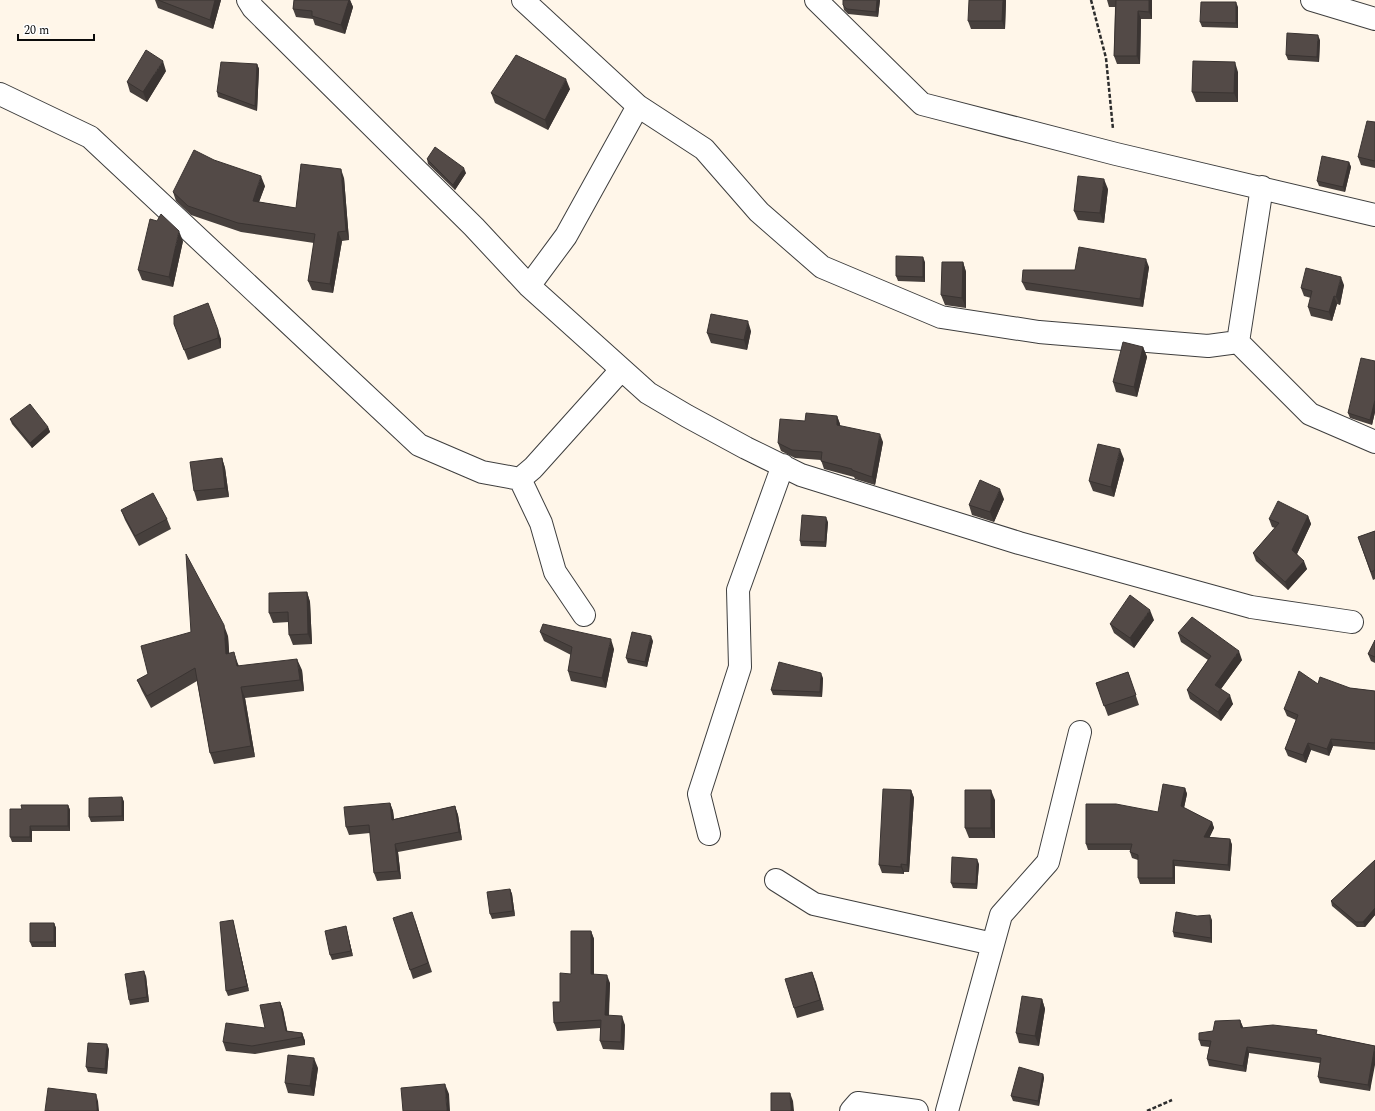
<svg xmlns="http://www.w3.org/2000/svg" width="1375" height="1111" font-family="Spectral,serif">
<style>
.lines{fill:none;stroke-linecap:round;stroke-linejoin:round}
.minor-casing{stroke:#3e3e3e;stroke-width:24}
.path{stroke:#2d2d2d;stroke-width:2.5;stroke-dasharray:4 2;stroke-linecap:butt}
.minor{stroke:#fff;stroke-width:22}
.wall{fill:#47403d}
.shaded-wall{fill:#3a3432}
.building{fill:#534a47;stroke:#3a3432}
</style>
<rect width="100%" height="100%" fill="#fff6e9"/>
<g class="lines">
<defs>
<path id="minor" d="M248,0L253,8L474,227L529,286L648,393L687,416L746,448L801,475L1019,543L1251,607L1352,622
M523,0L638,106L704,149L759,212L822,267L941,317L1039,332L1208,346L1238,342
M816,0L922,104L1116,154L1375,215
M1312,0L1375,19
M0,94L90,137L419,445L482,472L520,479
M529,286L566,236L638,106
M1238,342L1310,414L1375,442
M1238,342L1262,187
M520,479L541,523L555,572L584,615
M520,479L533,468L621,370
M709,834L699,794L740,667L738,590L783,465
M776,880L814,904L993,944
M851,1111L858,1103L917,1111
M947,1111L1001,915L1048,862L1080,732"/>
</defs>
<!-- minor casing -->
<use href="#minor" class="minor-casing"/>
<!-- path -->
<path class="path" d="M1091,0L1106,58L1113,129
M1147,1111L1172,1100"/>
<!-- minor -->
<use href="#minor" class="minor"/>
</g>
<!-- wall -->
<path class="wall" d="M155,0H221L213,29L158,8Z
M294,0H350L353,7L345,34L315,25L313,19L296,17L293,9Z
M880,0L878,17L848,14L844,10L843,5Z
M1006,0L1005,29H971L968,21Z
M1107,0H1152V19H1141L1140,64H1117L1114,56L1115,7H1109Z
M1238,7V28L1202,27L1200,22Z
M1320,40L1319,62L1288,60L1286,55Z
M257,64L259,69L257,111L218,97L217,92Z
M166,71L147,102L130,92L127,82Z
M1238,72V102H1196L1192,92Z
M570,89L548,130L495,103L491,93Z
M1375,122V168L1361,165L1358,157Z
M427,159L466,173L455,190L428,164Z
M1349,162L1351,167L1345,192L1319,186L1317,181Z
M344,178L349,240L342,241L333,293L312,290L308,281L314,243L241,232L191,215L176,201L173,192L265,186L259,202L296,208Z
M1108,189L1104,223L1078,220L1074,211Z
M183,241L173,287L142,280L138,270Z
M925,262V282L898,281L896,276Z
M963,262L966,272V308L945,305L941,295Z
M1149,267L1143,307L1026,290L1022,282L1075,270Z
M1344,285L1340,305L1337,304L1332,321L1311,316L1308,307L1311,298L1304,296L1301,288Z
M174,316L221,339V348L188,360L174,324Z
M751,331L747,350L711,343L707,333Z
M1143,347L1147,357L1137,397L1116,392L1113,382Z
M1375,361V412L1372,425L1350,418L1348,413Z
M837,416L840,424V426L883,442L875,485L855,479L854,477L824,469L821,460L795,458L781,451L778,443L805,421Z
M10,419L48,427L50,432L32,448L12,424Z
M222,458L225,468L229,497L197,501L194,491Z
M1124,459L1114,497L1093,491L1089,481Z
M1004,499L994,522L972,515L969,505Z
M121,510L167,519L171,529L139,546L125,520Z
M1308,516L1311,524L1297,554L1307,569L1288,590L1256,561L1253,553L1275,528L1272,527L1269,519Z
M828,522L826,547L801,546L800,541Z
M1375,531V579L1373,580L1358,537Z
M307,592L310,602L312,644L293,645L289,635V622L273,623L269,613Z
M1154,620L1134,648L1114,633L1110,624Z
M540,632L614,649L606,688L571,681L568,671L571,655L544,641Z
M1178,633L1242,660L1221,689L1233,704L1221,721L1190,699L1187,690L1208,660L1181,642Z
M228,636L229,653L238,664L239,666L302,670L304,691L245,698L255,757L214,764L210,753L197,681L151,708L142,691L137,680Z
M1375,640V663L1371,661L1368,654Z
M653,641L647,667L628,663L626,658Z
M1128,672L1139,705L1108,716L1096,683Z
M823,678L822,697L773,695L771,690Z
M1318,684L1350,688L1375,691V750L1333,746L1329,756L1311,750L1306,763L1288,756L1285,749L1296,720L1287,716L1284,709Z
M1185,788L1187,794L1184,808L1212,822L1214,828L1209,837L1230,839L1232,845L1230,871L1175,866V884H1140L1138,878V860L1132,858L1130,852V850H1088L1086,844L1158,812Z
M911,790L914,798L909,872H904V874L882,873L879,865Z
M122,797L124,802V821L91,822L89,817Z
M995,800V838H969L965,828Z
M390,803L393,811L394,819L455,806L458,815L462,840L398,852L401,879L377,881L374,873L370,833L349,835L346,827Z
M68,805L70,810V831H32V842H12L10,837L22,809Z
M1375,860V915L1365,927H1357L1332,906L1331,901Z
M979,864L977,889L953,888L951,883Z
M510,889L512,894L515,916L492,919L490,914Z
M233,920L234,925L249,991L228,996L226,991Z
M415,920L432,972L413,979L410,970Z
M1212,920V943L1174,937L1173,932Z
M54,923L56,928V947H32L30,942Z
M346,926L347,931L353,956L332,960L330,955Z
M591,931L594,939V975L610,983L609,1016L625,1025L624,1050L603,1049L600,1041V1028L557,1031L554,1023L560,1002L571,974Z
M812,972L824,1010L797,1018L794,1008Z
M146,976L149,1002L130,1005L129,1000Z
M1042,999L1045,1009L1039,1046L1019,1043L1016,1033Z
M280,1002L283,1010L287,1031L302,1033L305,1041V1045L255,1054L226,1051L223,1042L265,1028Z
M1240,1020L1243,1028L1318,1034L1375,1046L1370,1091L1320,1083L1318,1077L1320,1063L1249,1053L1246,1072L1209,1066L1207,1059L1209,1047L1201,1046L1199,1040L1213,1031Z
M109,1049L107,1074L88,1072L86,1067Z
M318,1068L314,1096L288,1093L285,1083Z
M1043,1074L1044,1078L1039,1106L1013,1101L1011,1096Z"/>
<!-- shaded-wall -->
<path class="shaded-wall" d="M215,0H221L213,29L210,20Z
M349,0H350L353,7L345,34L341,25Z
M877,0H880L878,17L876,12Z
M1003,0H1006L1005,29L1002,21Z
M1149,0H1152V19L1149,12Z
M1236,2L1238,7V28L1236,23Z
M1138,11L1141,19L1140,64L1137,56Z
M1318,35L1320,40L1319,62L1317,57Z
M163,61L166,71L147,102L143,92Z
M1235,62L1238,72V102L1234,93Z
M257,64L259,69L257,111L255,106Z
M566,79L570,89L548,130L545,120Z
M1349,162L1351,167L1345,192L1343,187Z
M464,168L466,173L455,190L453,185Z
M341,169L344,178L349,240L346,231Z
M261,176L265,186L256,210L253,201Z
M1104,179L1108,189L1104,223L1100,213Z
M179,231L183,241L173,287L169,277Z
M338,232L342,241L333,293L330,284Z
M923,257L925,262V282L923,277Z
M1146,259L1149,267L1143,307L1140,299Z
M963,262L966,272V308L962,298Z
M1341,277L1344,285L1340,305L1336,297Z
M1334,296L1337,304L1332,321L1329,312Z
M748,321L751,331L747,350L744,340Z
M218,330L221,339V348L218,338Z
M1143,347L1147,357L1137,397L1134,387Z
M1375,400V412L1372,425L1370,420Z
M837,416L840,424V434L837,425Z
M48,427L50,432L32,448L30,443Z
M880,434L883,442L875,485L872,477Z
M1120,449L1124,459L1114,497L1111,487Z
M222,458L225,468L229,497L225,488Z
M1000,489L1004,499L994,522L990,512Z
M1308,516L1311,524L1295,558L1292,550Z
M826,517L828,522L826,547L825,542Z
M1304,561L1307,569L1288,590L1285,582Z
M307,592L310,602L312,644L308,634Z
M1150,610L1154,620L1134,648L1130,638Z
M224,625L228,636L230,665L226,654Z
M651,636L653,641L647,667L645,662Z
M611,639L614,649L606,688L602,678Z
M1239,651L1242,660L1218,693L1215,685Z
M234,652L238,664L241,678L237,666Z
M297,659L302,670L304,691L300,680Z
M821,673L823,678L822,697L820,692Z
M241,687L245,698L255,757L251,746Z
M1230,695L1233,704L1221,721L1218,712Z
M1331,739L1333,746L1329,756L1327,749Z
M1308,743L1311,750L1306,763L1303,755Z
M1185,788L1187,794L1183,812L1181,806Z
M911,790L914,798L909,872L907,865Z
M991,790L995,800V838L991,828Z
M122,797L124,802V821L122,816Z
M390,803L393,811L395,828L392,820Z
M68,805L70,810V831L68,826Z
M455,806L458,815L462,840L459,832Z
M1212,822L1214,828L1207,843L1204,837Z
M30,826L32,831V842L30,837Z
M1230,839L1232,845L1230,871L1228,865Z
M395,844L398,852L401,879L398,871Z
M977,859L979,864L977,889L976,884Z
M1173,860L1175,866V884L1173,878Z
M901,864L904,872V874L901,867Z
M510,889L512,894L515,916L513,911Z
M1375,908V915L1365,927L1363,922Z
M1210,915L1212,920V943L1211,938Z
M233,920L234,925L249,991L247,986Z
M54,923L56,928V947L54,942Z
M346,926L347,931L353,956L351,951Z
M591,931L594,939V983L591,974Z
M144,971L146,976L149,1002L147,997Z
M812,972L816,982L824,1010L820,1000Z
M607,975L610,983L608,1024L605,1015Z
M1042,999L1045,1009L1039,1046L1035,1036Z
M280,1002L283,1010L289,1039L286,1031Z
M622,1016L625,1025L624,1050L621,1042Z
M1240,1020L1243,1027V1034L1241,1028Z
M302,1033L305,1041V1045L302,1037Z
M107,1044L109,1049L107,1074L105,1069Z
M1375,1046V1065L1370,1091L1368,1085Z
M1247,1047L1249,1053L1246,1072L1243,1066Z
M314,1058L318,1068L314,1096L310,1086Z
M1043,1074L1044,1078L1039,1106L1038,1101Z
M445,1084L449,1094L450,1111H447Z
M790,1093L793,1101L794,1111H791Z
M96,1094L98,1101L99,1111H97Z"/>
<!-- building -->
<path class="building" d="M158,0H215L210,20Z
M294,0H349L341,25L312,16V11L293,9Z
M843,0H877L876,12L847,9L843,5Z
M969,0H1003L1002,21H968Z
M1116,0H1149V12L1138,11L1137,56H1114Z
M1201,2H1236V23L1200,22Z
M1287,33L1318,35L1317,57L1286,55Z
M146,50L163,61L143,92L127,82Z
M516,55L566,79L545,120L491,93Z
M1193,61L1235,62L1234,93L1192,92Z
M221,62L257,64L255,106L217,92Z
M1367,121L1375,122V161L1358,157Z
M435,147L464,168L453,185L427,159Z
M194,150L214,160L261,176L253,201L296,208L301,164L341,169L346,231L338,232L330,284L308,281L315,234L238,223L188,206L173,192Z
M1322,156L1349,162L1343,187L1317,181Z
M1078,176L1104,179L1100,213L1074,211Z
M161,214L179,231L169,277L138,270L150,219L157,221Z
M1079,247L1146,259L1140,299L1022,282L1023,270H1075Z
M896,256L923,257V277L896,276Z
M942,262H963L962,298L941,295Z
M1306,268L1341,277L1336,297L1334,296L1329,312L1308,307L1312,291L1301,288Z
M208,303L218,330V338L184,350L174,324V316Z
M711,314L748,321L744,340L707,333Z
M1123,342L1143,347L1134,387L1113,382Z
M1361,358L1375,361V400L1370,420L1348,413Z
M30,404L48,427L30,443L10,419Z
M806,413L837,416V425L880,434L872,477L852,470V469L821,461L822,452L792,450L778,443L780,419L805,421Z
M1098,444L1120,449L1111,487L1089,481Z
M222,458L225,488L194,491L190,462Z
M980,480L1000,489L990,512L969,505Z
M153,493L167,519L135,536L121,510Z
M1278,501L1308,516L1292,550L1304,561L1285,582L1253,553L1279,523L1269,519Z
M802,515L826,517L825,542L800,541Z
M1375,531V570L1371,572L1358,537Z
M186,554L224,625L226,654L234,652L237,666L297,659L300,680L241,687L251,746L210,753L195,668L147,696L137,680L148,674L141,646L191,632Z
M307,592L308,634L289,635L288,612L269,613V593Z
M1130,595L1150,610L1130,638L1110,624Z
M1192,617L1239,651L1215,685L1230,695L1218,712L1187,690L1211,656L1178,633Z
M543,624L611,639L602,678L568,671L572,647L540,632Z
M632,632L651,636L645,662L626,658Z
M1375,640V657L1368,654Z
M779,662L821,673L820,692L771,690Z
M1299,671L1318,684L1320,677L1350,688L1375,691V743L1331,739L1327,749L1308,743L1303,755L1285,749L1298,715L1284,709Z
M1128,672L1136,695L1104,706L1096,683Z
M1163,784L1185,788L1181,806L1212,822L1204,837L1230,839L1228,865L1173,860V878H1138V855L1130,852L1132,844H1086V804H1116L1158,812Z
M883,789L911,790L907,865L901,864V867L879,865Z
M965,790H991V828H965Z
M122,797V816L89,817V798Z
M390,803L392,820L455,806L459,832L395,844L398,871L374,873L369,825L346,827L344,807Z
M21,805H68V826H30V837H10V809H22Z
M952,857L977,859L976,884L951,883Z
M1375,860V908L1363,922H1356L1331,901Z
M510,889L513,911L490,914L487,892Z
M412,912L428,963L410,970L393,918Z
M1176,912L1197,916L1210,915L1211,938L1173,932Z
M233,920L247,986L226,991L220,922Z
M30,923H54V942H30Z
M346,926L351,951L330,955L325,931Z
M571,931H591V974L607,975L605,1015L622,1016L621,1042L600,1041L601,1020L554,1023L553,1002H560V973L571,974Z
M144,971L147,997L129,1000L125,974Z
M812,972L820,1000L794,1008L785,979Z
M1022,996L1042,999L1035,1036L1016,1033Z
M280,1002L286,1031L302,1033V1037L252,1046L223,1042L226,1023L265,1028L260,1005Z
M1240,1020L1241,1028L1273,1025L1317,1030L1316,1034L1375,1046L1368,1085L1318,1077L1321,1058L1247,1047L1243,1066L1207,1059L1211,1041L1199,1040V1033L1213,1031L1215,1021Z
M88,1043L107,1044L105,1069L86,1067Z
M288,1055L314,1058L310,1086L285,1083Z
M1019,1067L1043,1074L1038,1101L1011,1096Z
M445,1084L447,1111H403L401,1088Z
M48,1088L96,1094L97,1111H45Z
M771,1093H790L791,1111H771Z"/>
<!-- scale -->
<path d="M18 34v6h76v-6" fill="none" stroke="#0b0b0b" stroke-width="2"/>
<text x="24" y="34" font-size="12" fill="#0b0b0b" stroke="#ffffff" stroke-width="3" paint-order="stroke">20 m</text>
</svg>
